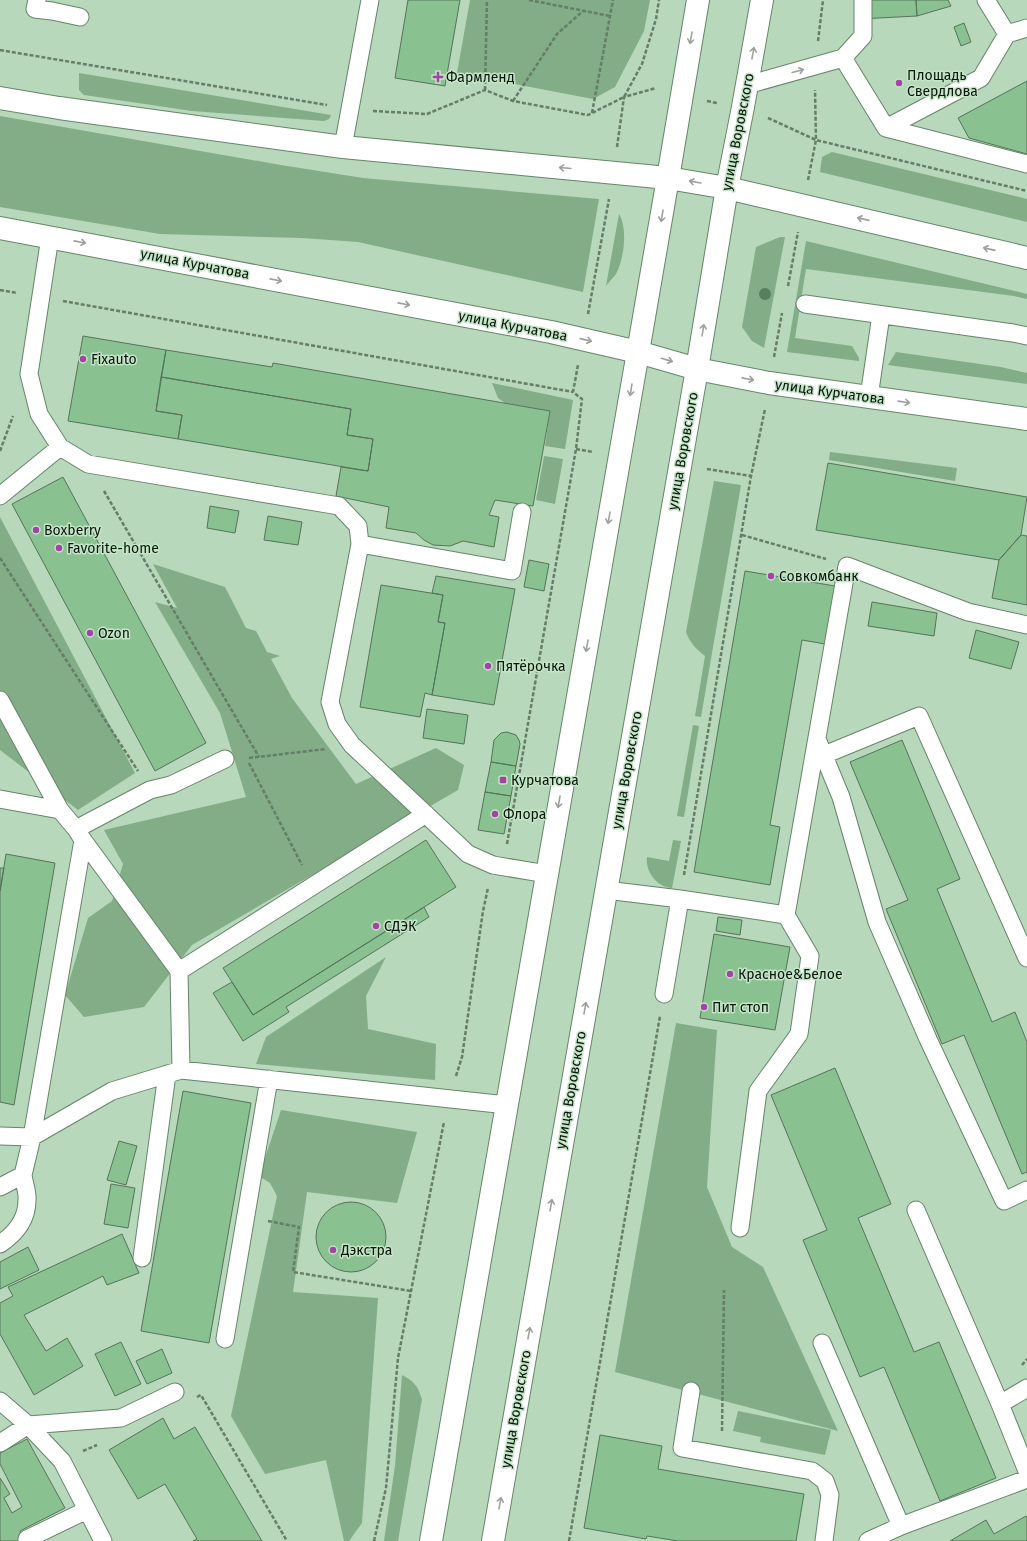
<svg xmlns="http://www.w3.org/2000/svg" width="1027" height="1541" font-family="'Fira Sans',sans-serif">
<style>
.green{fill:#82ad87}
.building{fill:#89c190;stroke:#56745a}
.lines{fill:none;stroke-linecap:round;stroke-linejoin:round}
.lane-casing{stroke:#66856a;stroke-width:19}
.secondary-casing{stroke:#66856a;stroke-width:24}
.primary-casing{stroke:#66856a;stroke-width:24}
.path{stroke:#667d68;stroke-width:2.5;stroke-dasharray:4 2;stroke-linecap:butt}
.lane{stroke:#fff;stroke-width:17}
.secondary{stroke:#fff;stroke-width:22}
.primary{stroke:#fff;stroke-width:22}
.tree{fill:#597f60}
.oneway{stroke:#9ca19d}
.poi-dot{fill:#a641a5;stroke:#c4e5c7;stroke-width:1.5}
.labels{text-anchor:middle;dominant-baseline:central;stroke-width:3;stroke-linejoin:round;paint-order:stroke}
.poi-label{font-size:14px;fill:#08140a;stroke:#c4e5c7;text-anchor:start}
.street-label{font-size:14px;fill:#08140a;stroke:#c4e5c7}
</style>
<rect width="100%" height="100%" fill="#b7d8ba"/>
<!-- green -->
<path class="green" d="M470,0H650L644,31L615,87L593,99L457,73Z
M79,73L331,115L329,119L324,121L192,111L84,95L79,90Z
M0,116L281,165L363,178L599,199L583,292L358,242L302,238L160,234L0,207Z
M832,152L1027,199V222L820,172L822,157Z
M619,214C628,229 624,259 616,274C613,278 609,282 606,286Z
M780,237H785L764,348L752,341L742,327L756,247Z
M806,241L1027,294V299L1014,296L806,269L795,338L852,346L859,358V361L787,352Z
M896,352L1001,367L1027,373V384L888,365Z
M492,383L573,400L565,449L545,446L550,411L505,403L498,398Z
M830,452L957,468L955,481L829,460Z
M544,456L563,459L555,504L536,500Z
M714,481L741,485L701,717L695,716L705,656C696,649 690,643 686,632Z
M0,517L135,773L78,810L0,750Z
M153,564L225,587L246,628L256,631L267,652L280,656L271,659L292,698L356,784L436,748L464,765L458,790L192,945L144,1007L84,1017L65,995L88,918L112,901L123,864L104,830L246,797L220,713L155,602L177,608Z
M693,725L699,726L684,817L677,816Z
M673,840L681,841L672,888C657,887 645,872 647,857L669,861Z
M386,957L366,996L368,1029L436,1044L435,1080L256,1064L266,1037Z
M676,1023L717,1030L707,1187L732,1247L763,1267L838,1431L615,1372Z
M281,1110L417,1132L397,1203L307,1192L293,1292L378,1298L362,1523L349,1541H344L326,1460L265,1474L231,1416L277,1196L270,1183L259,1176Z
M402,1375C415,1382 417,1385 422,1399L398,1541H384L395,1466Z
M738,1411L831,1430L825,1455L760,1442L761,1437L733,1431Z"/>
<!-- building -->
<path class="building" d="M408,0H460L445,86L395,78Z
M859,0H916L917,16L860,19Z
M916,0H948L951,6L917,16Z
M964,23L971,42L961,46L954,27Z
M1027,81V154L969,138L958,118Z
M83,336L166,350L156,411L182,415L178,439L68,421Z
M166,350L272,367L273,363L550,411L533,506L495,500L489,515L499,517L494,547L463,541L450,546L433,545L424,540L416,533L386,528L389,507L336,496L341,467L368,471L373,439L347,435L351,409L161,377Z
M161,377L351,409L347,435L373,439L368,471L178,439L182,415L156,411Z
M828,463L1027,497L1021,535L999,560L816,530Z
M63,477L206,743L155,771L12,504Z
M210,506L239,511L235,533L207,528Z
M268,516L302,522L298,545L264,540Z
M1021,535L1027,536V605L992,598L999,560Z
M529,560L549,564L544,591L524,587Z
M745,571L835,586L825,644L802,640L770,825L780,827L770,885L694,872Z
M436,576L515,589L494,705L432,695L445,623L438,622L443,595L432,593Z
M381,585L443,595L438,622L445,623L432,695L425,693L420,717L360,707Z
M872,602L937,613L934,636L868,626Z
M976,630L1019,642L1011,669L969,658Z
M427,709L468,715L464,744L423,738Z
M507,732L516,735L519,740L520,744L516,766L491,762L494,740L501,733Z
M902,740L960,879L937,889L992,1022L1015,1012L1027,1042V1172L1022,1174L964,1035L942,1044L886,909L908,900L850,762Z
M491,762L516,766L511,796L485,792Z
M485,792L511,796L504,834L478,830Z
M426,840L456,887L253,1015L223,968Z
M6,854L55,863L14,1105L0,1102V891Z
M0,868H4L0,891Z
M424,907L429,917L286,1007L289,1012L243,1041L213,993L232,982L253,1015Z
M718,917L742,920L740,935L716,931Z
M714,934L790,947L775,1030L700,1018Z
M835,1068L891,1204L858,1218L914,1352L939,1342L996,1478L940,1501L884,1367L860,1377L803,1240L827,1230L771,1095Z
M183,1091L251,1103L209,1343L141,1331Z
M119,1141L137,1146L126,1185L107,1180Z
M111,1184L135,1188L128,1228L104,1224Z
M316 1237a35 35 0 1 1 70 0a35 35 0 1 1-70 0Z
M122,1234L139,1273L107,1285L103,1276L24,1315L46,1351L67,1338L83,1366L34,1395L0,1334V1303L13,1296L8,1287Z
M28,1247L39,1270L0,1289V1262Z
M121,1342L141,1384L115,1396L95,1354Z
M162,1349L172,1373L147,1384L136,1361Z
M163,1418L174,1439L195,1427L262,1541H193L197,1539L165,1484L138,1499L109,1450Z
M600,1435L662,1446L658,1469L804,1494L796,1541H678L647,1536L646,1539L584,1528Z
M27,1439L65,1508L20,1531L24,1541H0V1478L10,1494L4,1498L12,1513L22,1507L0,1464V1453Z
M1026,1516L1027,1518V1541H950L986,1520L994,1534Z"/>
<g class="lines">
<defs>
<path id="lane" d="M37,0L35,9L52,11L80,17
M986,0L1007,34L1027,28
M843,58L886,128L1027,164
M747,85L843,58L863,36V0
M886,128L981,78L1007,34
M343,147L370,0
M50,237L29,374L39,414L60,447L88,464L339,506L358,526L360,544L330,702L337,724L352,745L468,854L493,865L547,874
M805,304L1013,333L1027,336
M869,397L881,315
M0,496L60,447
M360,544L512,571L522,512
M0,700L60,810L76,829L83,840L179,971
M817,739L841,797L877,922L928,1039L1004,1201L1027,1190
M824,755L919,716L1027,958
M0,799L60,810
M76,829L150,790L171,785L225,759
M606,890L680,899L786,915L847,566L968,612L1027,625
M664,994L680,899
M181,1070L179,971L426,814
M0,1136L32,1137L112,1091L181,1070L507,1105
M0,1187L23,1175L32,1137L83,840
M916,1210L1000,1404L1027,1471
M740,1228L758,1091L799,1034L810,956L786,915
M0,1244C15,1234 27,1220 27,1200C28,1193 24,1183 23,1175
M142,1258L167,1074
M225,1339L269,1079
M822,1343L901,1526
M691,1391L682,1448L812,1471L825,1481L830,1495L824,1541
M0,1401L28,1425L62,1461L103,1541
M1000,1404L1027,1388
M0,1443L28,1425L121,1418L175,1392
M27,1539L87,1510
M868,1541L901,1526L1027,1479"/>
<path id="secondary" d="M668,178L698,0
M727,188L743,107L762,0
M431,1541L638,352
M493,1541L697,369"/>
<path id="primary" d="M0,98L59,108L343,147L668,178L727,188L1027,258
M0,228L551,332L638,352L697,369L769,383L1027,419
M638,352L668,178
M697,369L727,188"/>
</defs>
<!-- lane casing -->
<use href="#lane" class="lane-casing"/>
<!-- secondary casing -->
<use href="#secondary" class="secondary-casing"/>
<!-- primary casing -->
<use href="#primary" class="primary-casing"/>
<!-- path -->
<path class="path" d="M529,0L610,16
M818,41L823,0
M0,50L327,105
M485,90L487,0
M513,101L557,34L583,11
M707,101L717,103
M373,111L427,114L485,90L513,101L588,115L624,97L642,64L656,19L659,0
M592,113L613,0
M768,118L816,140L1027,191
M617,147L624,97L656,88
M808,180L816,140L815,90
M788,286L798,232
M0,290L17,293
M63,301L573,392
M588,314L609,199
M774,357L782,313
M576,449L593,452
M0,451L13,416
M707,469L751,476
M104,491L259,757
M742,535L826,559
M0,558L138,771
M249,758L326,749
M249,763L302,865
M507,844L576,449L582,399L573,392L578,365
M684,875L751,476L765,409
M456,1076L462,1057L483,911L488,888
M268,1221L299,1227L293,1272L411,1291
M1022,1365L1027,1359
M197,1397L201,1395L287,1541
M722,1431L724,1290
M83,1451L97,1445
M374,1541L386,1488L398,1358L444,1122
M569,1541L660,1016"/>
<!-- lane -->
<use href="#lane" class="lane"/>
<!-- secondary -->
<use href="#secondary" class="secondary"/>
<!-- primary -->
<use href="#primary" class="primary"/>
</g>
<!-- trees -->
<circle class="tree" cx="765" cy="294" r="6"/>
<!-- one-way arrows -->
<defs><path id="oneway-shaft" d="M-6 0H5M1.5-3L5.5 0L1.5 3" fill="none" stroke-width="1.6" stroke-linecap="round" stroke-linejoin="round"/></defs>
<g class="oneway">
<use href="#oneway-shaft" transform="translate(691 38) rotate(100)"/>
<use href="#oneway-shaft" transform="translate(753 53) rotate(-80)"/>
<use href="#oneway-shaft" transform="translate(798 71) rotate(-15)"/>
<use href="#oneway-shaft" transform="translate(565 168) rotate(-175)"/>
<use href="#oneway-shaft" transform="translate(695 182) rotate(-170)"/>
<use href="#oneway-shaft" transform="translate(662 216) rotate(100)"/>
<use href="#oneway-shaft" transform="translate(863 219) rotate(-167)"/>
<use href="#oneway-shaft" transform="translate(80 242) rotate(11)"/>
<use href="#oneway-shaft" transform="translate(989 249) rotate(-167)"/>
<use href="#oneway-shaft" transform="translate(276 280) rotate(11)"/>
<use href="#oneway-shaft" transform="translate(404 304) rotate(11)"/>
<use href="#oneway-shaft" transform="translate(703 330) rotate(-81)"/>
<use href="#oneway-shaft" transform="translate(586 340) rotate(13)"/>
<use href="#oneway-shaft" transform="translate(667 360) rotate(16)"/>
<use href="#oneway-shaft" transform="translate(748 379) rotate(11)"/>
<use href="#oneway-shaft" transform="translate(631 390) rotate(99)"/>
<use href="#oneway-shaft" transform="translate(904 402) rotate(8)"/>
<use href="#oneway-shaft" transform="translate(609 518) rotate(100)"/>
<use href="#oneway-shaft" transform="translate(587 646) rotate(100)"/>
<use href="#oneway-shaft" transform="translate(559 802) rotate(100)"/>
<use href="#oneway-shaft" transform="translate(585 1008) rotate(-80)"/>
<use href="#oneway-shaft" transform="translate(551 1205) rotate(-80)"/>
<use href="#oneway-shaft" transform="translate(529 1333) rotate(-80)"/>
<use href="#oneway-shaft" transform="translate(500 1503) rotate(-80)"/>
</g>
<!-- markers -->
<g class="poi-dot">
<path d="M436 71h4v4h4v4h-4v4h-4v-4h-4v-4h4z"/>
<circle cx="899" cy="83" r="4"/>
<circle cx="83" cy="359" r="4"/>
<circle cx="36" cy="530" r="4"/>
<circle cx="59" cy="548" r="4"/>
<circle cx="771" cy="576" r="4"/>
<circle cx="90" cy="633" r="4"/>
<circle cx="488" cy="666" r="4"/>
<rect x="499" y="776" width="8" height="8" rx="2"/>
<circle cx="495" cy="814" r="4"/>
<circle cx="376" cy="926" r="4"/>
<circle cx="730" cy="974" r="4"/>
<circle cx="704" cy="1007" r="4"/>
<circle cx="333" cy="1250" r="4"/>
</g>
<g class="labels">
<!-- poi labels -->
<g class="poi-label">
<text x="907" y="75">Площадь<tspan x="907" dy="16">Свердлова</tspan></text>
<text x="446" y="77">Фармленд</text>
<text x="91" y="359">Fixauto</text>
<text x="44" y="530">Boxberry</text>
<text x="67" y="548">Favorite-home</text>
<text x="779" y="576">Совкомбанк</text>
<text x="98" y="633">Ozon</text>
<text x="496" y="666">Пятёрочка</text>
<text x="511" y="780">Курчатова</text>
<text x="503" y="814">Флора</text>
<text x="384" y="926">СДЭК</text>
<text x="738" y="974">Красное&amp;Белое</text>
<text x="712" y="1007">Пит стоп</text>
<text x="341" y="1250">Дэкстра</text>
</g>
<!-- street labels -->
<g class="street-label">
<text transform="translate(738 132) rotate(-79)">улица Воровского</text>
<text transform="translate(195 264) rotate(11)">улица Курчатова</text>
<text transform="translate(513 326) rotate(11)">улица Курчатова</text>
<text transform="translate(830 392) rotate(8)">улица Курчатова</text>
<text transform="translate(683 451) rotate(-80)">улица Воровского</text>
<text transform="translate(627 770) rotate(-80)">улица Воровского</text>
<text transform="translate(571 1090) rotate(-80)">улица Воровского</text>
<text transform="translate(516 1409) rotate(-80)">улица Воровского</text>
</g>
</g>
</svg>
